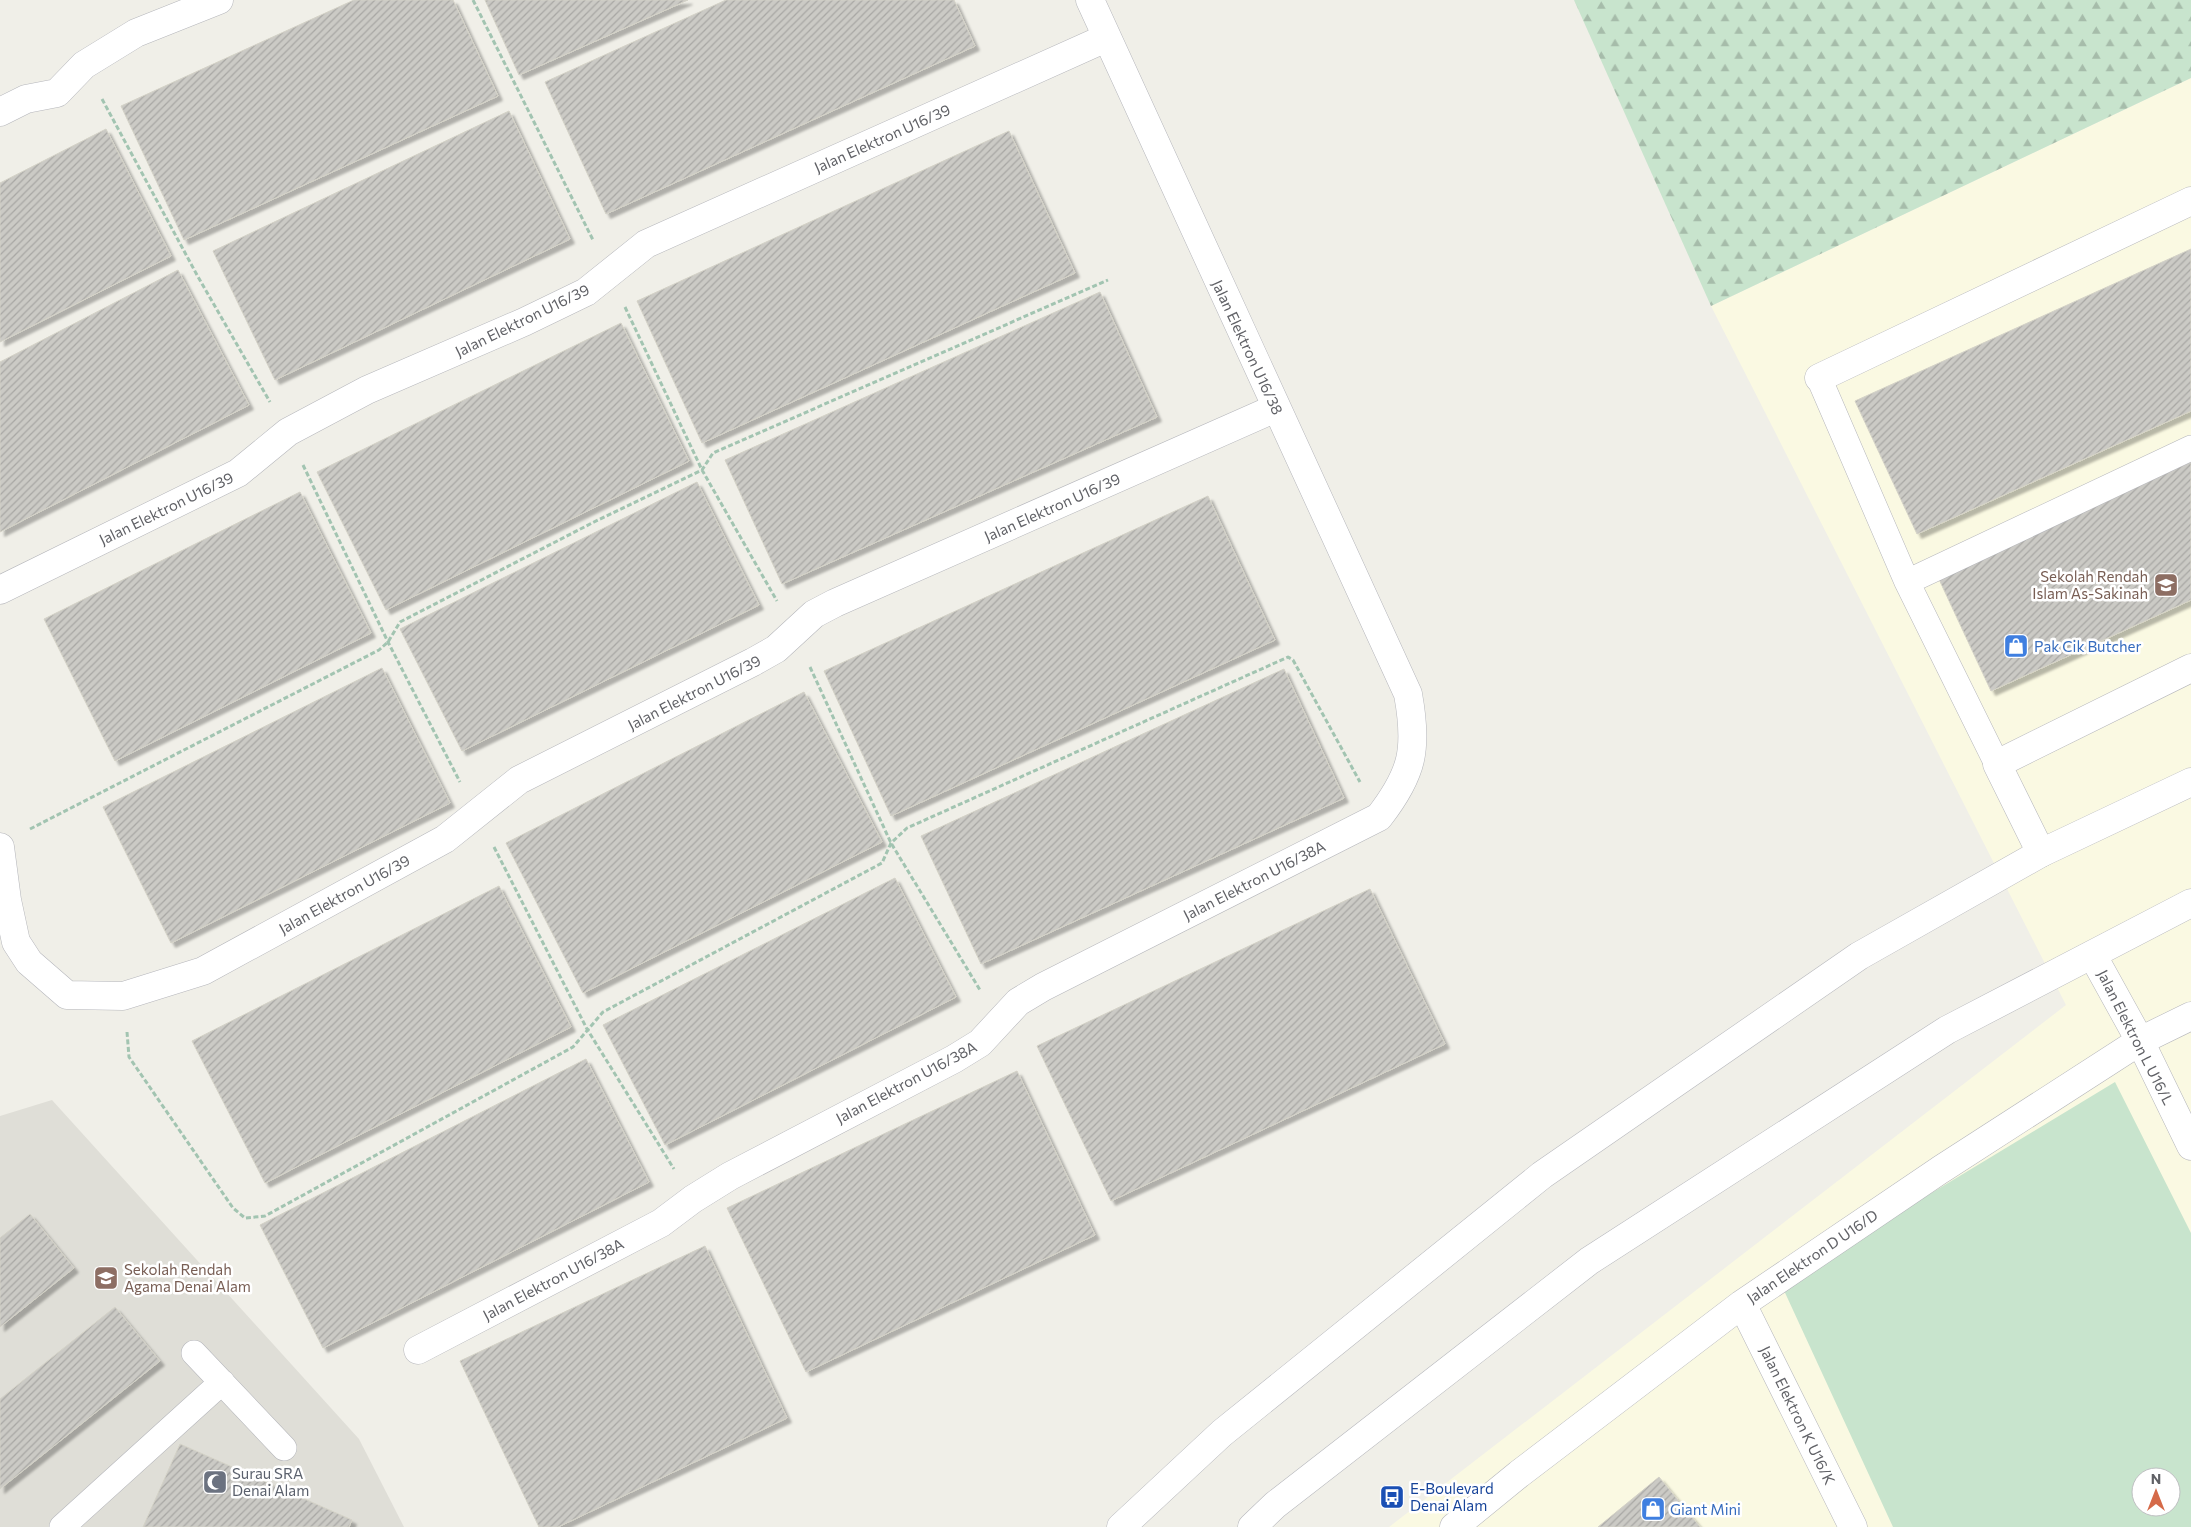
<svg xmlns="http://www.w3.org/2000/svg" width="2191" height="1527" font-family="Commissioner,sans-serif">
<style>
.commercial{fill:#faf9e2;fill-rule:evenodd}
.education{fill:#dfded7}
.grass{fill:#c8e4cd;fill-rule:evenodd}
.forest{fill:url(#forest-firs)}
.building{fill:url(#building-hatch);stroke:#d4d2c7;filter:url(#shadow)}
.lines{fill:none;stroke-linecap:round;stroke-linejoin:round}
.lane-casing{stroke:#b5b6bb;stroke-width:26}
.street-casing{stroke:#b5b6bb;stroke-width:29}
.secondary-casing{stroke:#b7b8bd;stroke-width:29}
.path{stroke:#a2c4b1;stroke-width:3;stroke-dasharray:5 2.5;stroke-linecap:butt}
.lane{stroke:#fff;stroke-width:25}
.street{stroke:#fff;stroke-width:28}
.secondary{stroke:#fff;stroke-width:28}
.labels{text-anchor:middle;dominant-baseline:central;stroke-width:5;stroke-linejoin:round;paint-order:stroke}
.street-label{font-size:15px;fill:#606166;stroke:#fff}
.education-label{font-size:15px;fill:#785e54;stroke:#fff;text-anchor:end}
.shop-label{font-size:15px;fill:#366cbe;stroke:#fff;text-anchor:start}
.worship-label{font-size:15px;fill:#5b616d;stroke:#fff;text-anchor:start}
.transit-label{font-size:15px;fill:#164399;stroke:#fff;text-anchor:start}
</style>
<defs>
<pattern id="forest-firs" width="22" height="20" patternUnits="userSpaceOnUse" patternTransform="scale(1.25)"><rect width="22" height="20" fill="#c8e4cd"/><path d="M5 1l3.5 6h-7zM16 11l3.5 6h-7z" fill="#a6bcaa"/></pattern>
<pattern id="building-hatch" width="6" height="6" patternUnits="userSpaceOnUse" patternTransform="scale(1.25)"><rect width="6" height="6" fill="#cbcac5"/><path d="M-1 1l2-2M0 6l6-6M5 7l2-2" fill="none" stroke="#a8a7a4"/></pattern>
<filter id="shadow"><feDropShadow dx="4.5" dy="4.5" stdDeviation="1" flood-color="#0004"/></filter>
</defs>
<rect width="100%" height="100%" fill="#f0efe8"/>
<!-- commercial -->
<path class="commercial" d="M2191,78V1527H1389L2066,1005L1711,306ZM2141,1477H2171V1507H2141Z"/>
<!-- education -->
<path class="education" d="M52,1100L359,1439L404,1527H0V1116Z"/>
<!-- grass -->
<path class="grass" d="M2115,1082L2191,1233V1527H1893L1781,1284ZM2141,1477H2171V1507H2141Z"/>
<!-- forest -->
<path class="forest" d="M1574,0H2191V78L1711,306Z"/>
<!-- building -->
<path class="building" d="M354,0H453L498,96L184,240L121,106Z
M485,0H688L519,75Z
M726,0H954L975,46L606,214L545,82Z
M509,111L570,239L275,380L213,251Z
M106,129L171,256L0,342V183Z
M1009,131L1075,273L702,443L637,301Z
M2191,249V411L1917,534L1855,401Z
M178,270L249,405L0,532V362Z
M1100,292L1157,417L782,584L725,460Z
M621,323L689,461L386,610L317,472Z
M2191,460V600L1991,691L1937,575Z
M697,482L759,605L462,751L400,629Z
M300,492L371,633L115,761L44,619Z
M1208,496L1275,640L891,816L824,671Z
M382,668L450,803L171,943L103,807Z
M1284,669L1344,798L981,964L921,836Z
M804,692L882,842L583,993L506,843Z
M895,878L956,997L665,1145L603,1025Z
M499,886L571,1027L265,1183L192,1041Z
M1370,889L1445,1044L1111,1201L1037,1046Z
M586,1059L649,1182L323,1348L260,1225Z
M1017,1071L1095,1235L806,1372L727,1208Z
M30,1214L74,1268L0,1327V1238Z
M705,1246L787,1418L558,1527H539L460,1361Z
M115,1307L160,1361L0,1489V1399Z
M180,1444L352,1520L349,1527H143Z
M1659,1477L1700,1527H1598Z"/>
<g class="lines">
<defs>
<path id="lane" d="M1819,378L1907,582L1997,764
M1907,582L2191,448
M194,1353L284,1448
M62,1527L222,1382"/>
<path id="street" d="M0,112L26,99L57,93L84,65L136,33L219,0
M1819,378L2191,201
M0,590L238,473L288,432L367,390L524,322L586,292L646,244L1106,38
M0,847L7,900L16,942L29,962L67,995L123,996L203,971L445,839L519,780L753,662L776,649L814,614L835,603L1276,408
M2041,853L1997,764L2191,668
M2093,956L2140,1041L2191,1146
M1742,1304L1853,1527
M418,1350L661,1223L693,1199L730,1176L954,1059L980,1043L1018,1002L1043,987L1379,817C1413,773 1418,749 1408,694L1090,0
M1454,1527L1519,1474L1742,1304L1940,1170L2140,1041L2191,1016"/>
<path id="secondary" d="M1121,1527L1222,1433L1542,1175L1859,956L2041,853L2191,782
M1252,1527L1275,1505L1589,1261L1947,1030L2191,903"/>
</defs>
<!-- lane casing -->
<use href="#lane" class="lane-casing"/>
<!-- street casing -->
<use href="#street" class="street-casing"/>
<!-- secondary casing -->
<use href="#secondary" class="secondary-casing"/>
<!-- path -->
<path class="path" d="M473,0L593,240
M102,99L197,275L270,402
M625,307L702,470L777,601
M303,465L388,642L460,782
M810,667L891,843L980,990
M30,829L379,650L388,642L400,622L594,522L702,470L713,453L1108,280
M494,847L587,1029L674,1169
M127,1032L129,1057L233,1208L245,1218L265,1216L573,1047L603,1012L882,863L891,843L907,828L1277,662L1288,657L1293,660L1360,782"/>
<!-- lane -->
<use href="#lane" class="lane"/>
<!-- street -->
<use href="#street" class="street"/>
<!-- secondary -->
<use href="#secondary" class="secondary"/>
</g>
<!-- icons -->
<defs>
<symbol id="school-square" viewBox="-11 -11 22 22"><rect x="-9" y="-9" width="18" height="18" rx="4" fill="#8d6e63" stroke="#fff"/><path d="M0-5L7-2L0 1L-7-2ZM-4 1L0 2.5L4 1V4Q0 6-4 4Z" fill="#fff"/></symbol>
<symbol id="shop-square" viewBox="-11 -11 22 22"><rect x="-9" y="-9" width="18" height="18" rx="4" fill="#3f7fe0" stroke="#fff"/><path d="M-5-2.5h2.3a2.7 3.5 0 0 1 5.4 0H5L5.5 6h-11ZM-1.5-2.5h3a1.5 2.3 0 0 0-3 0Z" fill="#fff"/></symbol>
<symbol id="mosque-square" viewBox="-11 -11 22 22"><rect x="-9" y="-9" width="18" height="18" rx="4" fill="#6b7280" stroke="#fff"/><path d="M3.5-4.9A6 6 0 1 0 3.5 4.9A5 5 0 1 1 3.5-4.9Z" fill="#fff"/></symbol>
<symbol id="bus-square" viewBox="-11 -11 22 22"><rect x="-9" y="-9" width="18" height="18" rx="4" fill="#1a4fb4" stroke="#fff"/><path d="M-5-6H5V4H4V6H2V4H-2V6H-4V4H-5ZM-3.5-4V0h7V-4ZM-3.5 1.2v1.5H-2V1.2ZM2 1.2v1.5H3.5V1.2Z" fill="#fff"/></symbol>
</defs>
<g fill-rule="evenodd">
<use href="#school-square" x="2152" y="571" width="28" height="28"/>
<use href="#shop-square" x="2002" y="632" width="28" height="28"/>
<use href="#school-square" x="92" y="1264" width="28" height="28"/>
<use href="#mosque-square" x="201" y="1468" width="28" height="28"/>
<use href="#bus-square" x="1378" y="1483" width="28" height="28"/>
<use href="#shop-square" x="1639" y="1495" width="28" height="28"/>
</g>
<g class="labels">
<!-- street labels -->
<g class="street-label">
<text transform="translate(882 138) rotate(-24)">Jalan Elektron U16/39</text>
<text transform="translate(522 320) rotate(-26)">Jalan Elektron U16/39</text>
<text transform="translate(1248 347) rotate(65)">Jalan Elektron U16/38</text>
<text transform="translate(1052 507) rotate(-24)">Jalan Elektron U16/39</text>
<text transform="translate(166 508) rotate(-26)">Jalan Elektron U16/39</text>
<text transform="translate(694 692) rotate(-27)">Jalan Elektron U16/39</text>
<text transform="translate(1254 880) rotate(-27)">Jalan Elektron U16/38A</text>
<text transform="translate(344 894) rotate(-29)">Jalan Elektron U16/39</text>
<text transform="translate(2136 1037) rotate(63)">Jalan Elektron L U16/L</text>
<text transform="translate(906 1082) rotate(-28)">Jalan Elektron U16/38A</text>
<text transform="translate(1812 1256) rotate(-34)">Jalan Elektron D U16/D</text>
<text transform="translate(553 1279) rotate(-28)">Jalan Elektron U16/38A</text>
<text transform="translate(1798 1415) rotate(64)">Jalan Elektron K U16/K</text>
</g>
<!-- education labels -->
<g class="education-label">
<text x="2148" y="576">Sekolah Rendah<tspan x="2148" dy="17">Islam As-Sakinah</tspan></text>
<text x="124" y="1269" text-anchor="start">Sekolah Rendah<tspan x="124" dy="17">Agama Denai Alam</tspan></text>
</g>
<!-- shop labels -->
<g class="shop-label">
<text x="2034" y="646">Pak Cik Butcher</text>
<text x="1670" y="1509">Giant Mini</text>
</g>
<!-- worship labels -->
<g class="worship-label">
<text x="232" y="1473">Surau SRA<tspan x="232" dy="17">Denai Alam</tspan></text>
</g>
<!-- transit labels -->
<g class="transit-label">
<text x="1410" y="1488">E-Boulevard<tspan x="1410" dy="17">Denai Alam</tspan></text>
</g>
</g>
<!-- north arrow -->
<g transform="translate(2156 1492)"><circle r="24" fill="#ffffff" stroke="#bfc0c2"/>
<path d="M0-4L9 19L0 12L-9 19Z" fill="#d56a49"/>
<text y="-8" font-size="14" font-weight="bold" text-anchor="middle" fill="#606166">N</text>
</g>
</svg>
